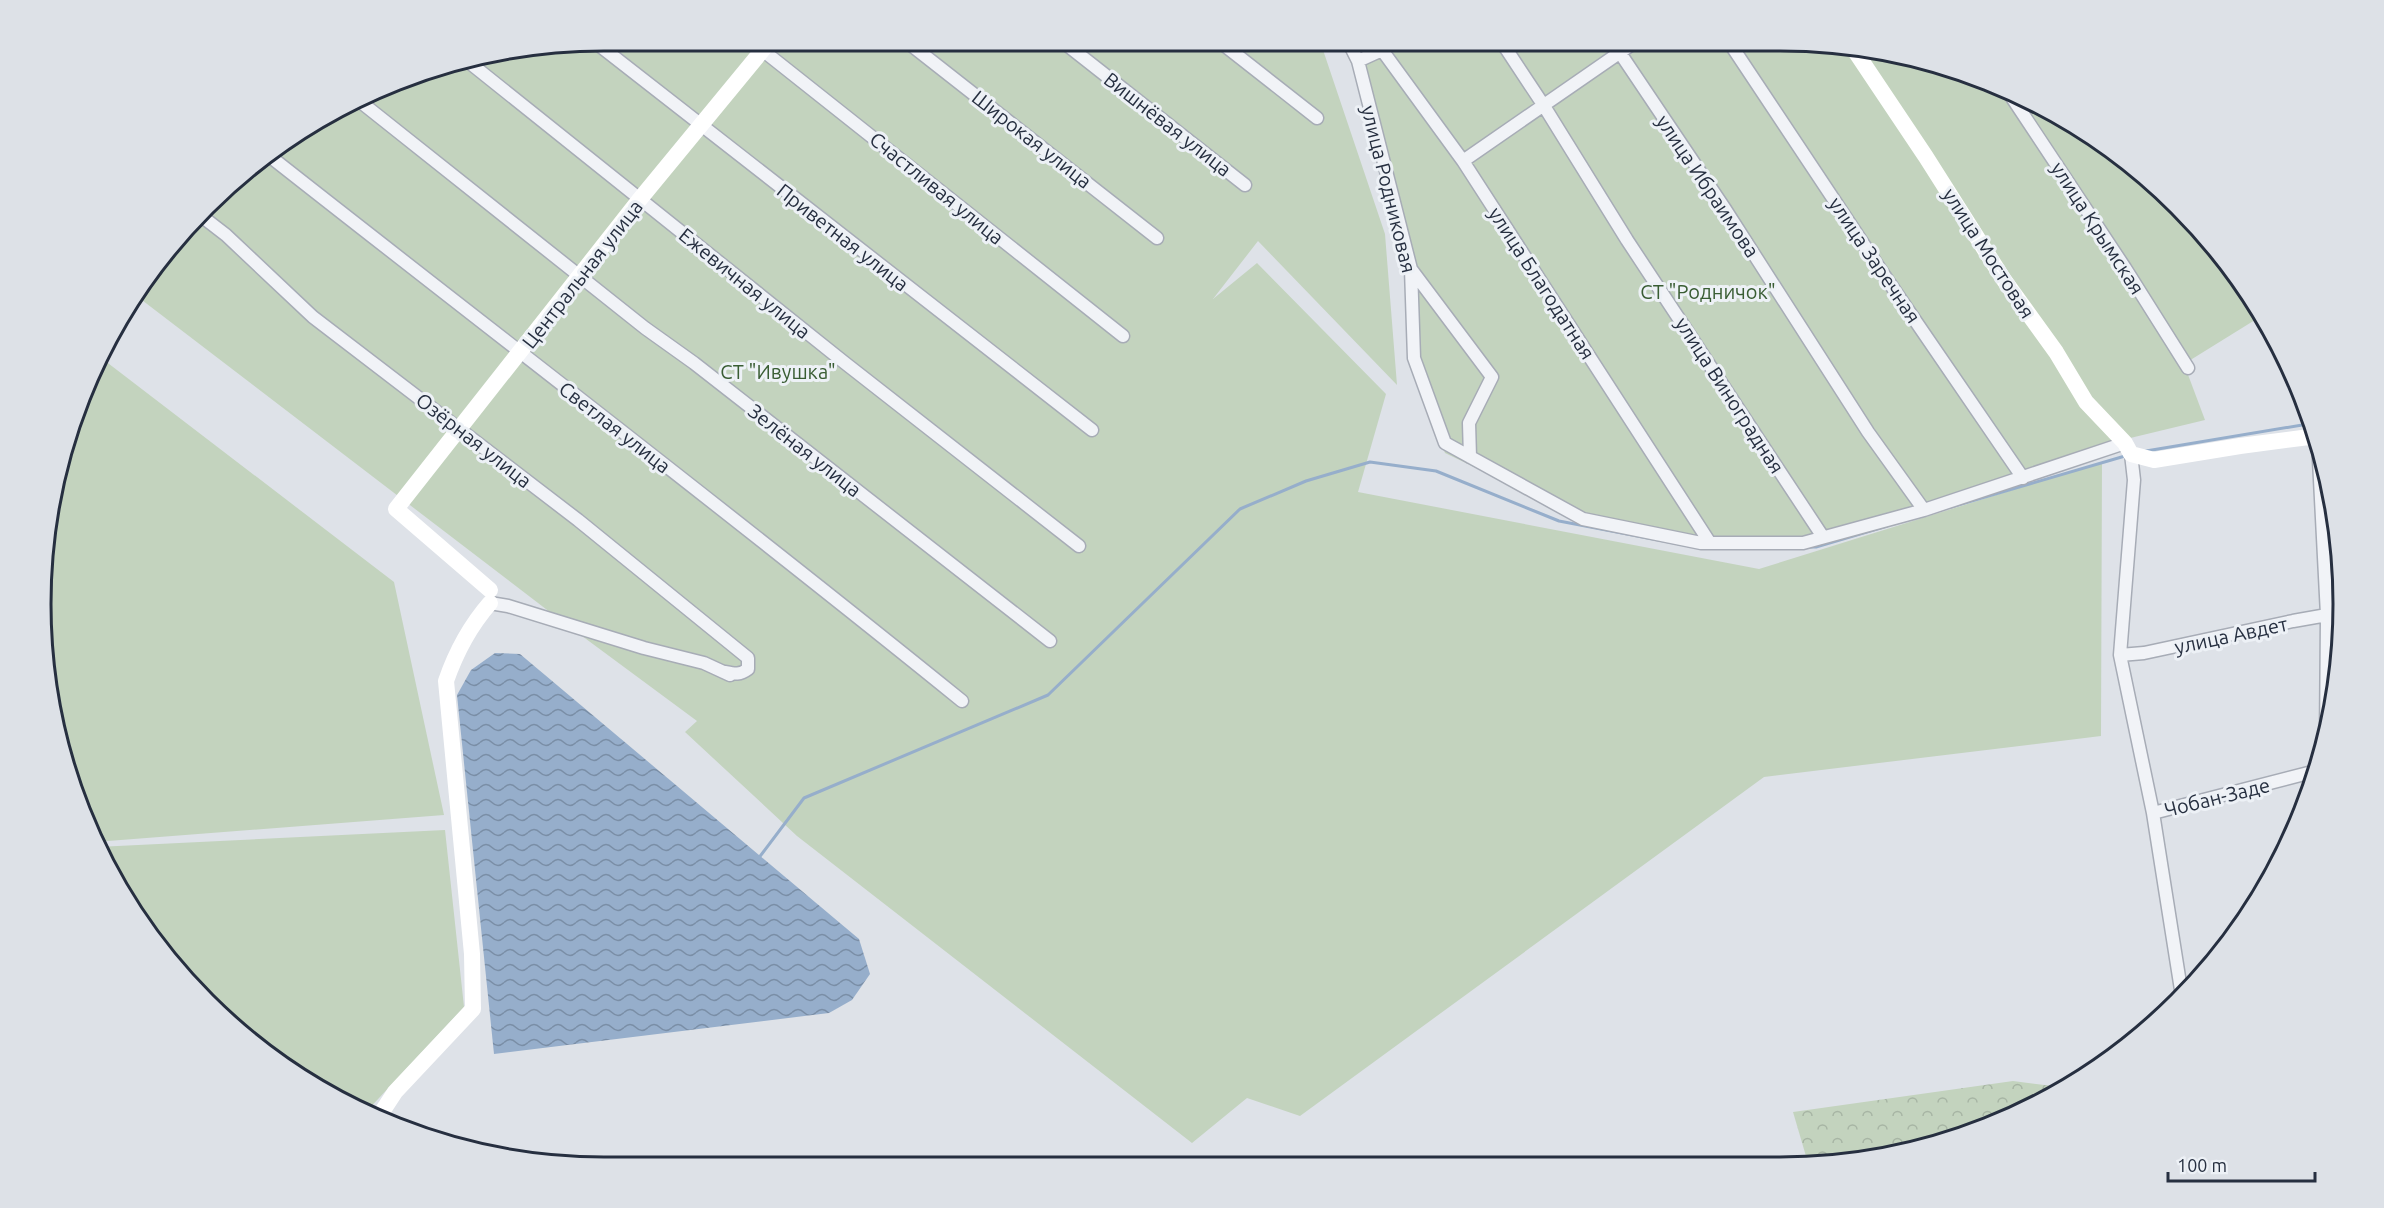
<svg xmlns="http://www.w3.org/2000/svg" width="2384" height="1208" font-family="Ubuntu,sans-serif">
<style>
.green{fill:#c3d3be}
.forest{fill:url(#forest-crowns)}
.water{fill:url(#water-waves)}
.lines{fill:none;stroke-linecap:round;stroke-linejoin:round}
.stream{stroke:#96aecb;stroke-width:3}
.street-casing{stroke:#a7acb6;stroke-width:15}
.street{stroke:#f1f3f7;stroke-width:12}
.secondary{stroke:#fff;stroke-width:16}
.labels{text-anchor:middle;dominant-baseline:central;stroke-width:6;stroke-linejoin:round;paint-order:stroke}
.street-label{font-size:20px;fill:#262f40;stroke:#edf1f6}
.park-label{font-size:20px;fill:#395d33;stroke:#edf1f6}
.rim{fill:none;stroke:#262f40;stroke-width:3}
</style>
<defs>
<pattern id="forest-crowns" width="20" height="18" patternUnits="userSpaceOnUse" patternTransform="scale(1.5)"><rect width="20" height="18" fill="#c3d3be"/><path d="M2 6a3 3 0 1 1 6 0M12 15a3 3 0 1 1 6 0" fill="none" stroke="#a7b5a4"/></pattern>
<pattern id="water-waves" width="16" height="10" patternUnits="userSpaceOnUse" patternTransform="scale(1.5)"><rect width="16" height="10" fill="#96aecb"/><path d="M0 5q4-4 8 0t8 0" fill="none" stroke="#7a8ea6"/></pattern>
</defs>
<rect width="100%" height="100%" fill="#dee2e8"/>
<!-- green -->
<path class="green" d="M604,41H1320L1385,234L1397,385L1258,241L1213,299L1257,263L1386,394L1358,492L1759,569L2102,462L2101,736L1764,777L1300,1116L1247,1098L1192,1143L797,836L685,732L697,721L555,616L134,294L261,157L423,71Z
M1340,41L1817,42L1926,60L2029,98L2123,157L2203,232L2263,315L2184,364L2205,420L2122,440L2021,474L1811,537L1689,539L1588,522L1445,453L1409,357L1404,257L1353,67Z
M100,357L394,582L444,815L95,842L45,677L51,494L84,388Z
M445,830L464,1007L365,1113L355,1110L206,1003L99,854L97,847Z"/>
<!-- forest -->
<path class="forest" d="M2013,1081L2061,1087L1996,1124L1854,1163H1808L1793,1112Z"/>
<!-- water -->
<path class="water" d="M495,653L520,654L859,939L870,974L852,1000L829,1013L494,1054L457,695L471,670Z"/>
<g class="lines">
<!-- stream -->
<path class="stream" d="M2146,451L2314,423
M1951,507L2125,456
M1809,547H1816L1887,526
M758,859L804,798L1048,695L1240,509L1306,481L1370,462L1436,471L1559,521L1695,547"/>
<defs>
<path id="street" d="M751,41L1123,336
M906,41L1157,238
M1062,41L1245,185
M1219,41L1317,118
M1348,41L1358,61L1411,269L1414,358L1445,443L1583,519L1701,543H1803L1924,510L2125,443
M1501,41L1544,106L1627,240L1823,537
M1612,41L1725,209L1868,432L1924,510
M595,42L1092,430
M1729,42L1884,275L2023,478
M1358,61L1382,50L1463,161L1710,543
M470,63L845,363L1079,546
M2007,90L2125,268L2188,368
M362,103L645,328L694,363L1050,641
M267,154C498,336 733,515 962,701
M1463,161L1635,42
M204,218L226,235L313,317L578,520L748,658V669C740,675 735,674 726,672
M1411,269L1492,377L1469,423L1470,457
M2318,441L2327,615L2326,741
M2131,454L2134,480L2120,655L2153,813L2182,996
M490,603L508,606L644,648L704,663L730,675
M2120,655L2144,653L2293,621L2327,615L2341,616
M2153,813L2316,771"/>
</defs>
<!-- street casing -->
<use href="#street" class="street-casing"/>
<!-- street -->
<use href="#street" class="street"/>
<!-- secondary -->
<path class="secondary" d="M1853,48L1926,157L2004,280L2056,352L2086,402L2125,443L2131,454L2154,460L2240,446L2317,436
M490,590L396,509L640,199L770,41
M378,1118L395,1092L473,1009L472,954L446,681C456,652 470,626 490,603"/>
</g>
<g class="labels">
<!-- street labels -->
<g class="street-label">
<text transform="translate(1168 124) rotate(38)">Вишнёвая улица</text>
<text transform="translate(1032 139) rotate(38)">Широкая улица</text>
<text transform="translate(1708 186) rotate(56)">улица Ибраимова</text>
<text transform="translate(937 188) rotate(39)">Счастливая улица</text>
<text transform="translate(1389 189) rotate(76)">улица Родниковая</text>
<text transform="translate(2098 228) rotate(57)">улица Крымская</text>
<text transform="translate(843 237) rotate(38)">Приветная улица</text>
<text transform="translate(1989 253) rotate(57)">улица Мостовая</text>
<text transform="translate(1875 260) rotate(56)">улица Заречная</text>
<text transform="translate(582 274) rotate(-52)">Центральная улица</text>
<text transform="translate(745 283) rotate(39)">Ежевичная улица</text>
<text transform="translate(1542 283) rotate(57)">улица Благодатная</text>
<text transform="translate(1730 395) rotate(57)">улица Виноградная</text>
<text transform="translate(615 427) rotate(38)">Светлая улица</text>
<text transform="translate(474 440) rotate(38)">Озёрная улица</text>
<text transform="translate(805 450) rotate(38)">Зелёная улица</text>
<text transform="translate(2231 635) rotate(-12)">улица Авдет</text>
<text transform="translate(2217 797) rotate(-14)">Чобан-Заде</text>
</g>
<!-- park labels -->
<g class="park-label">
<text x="1708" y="291">СТ "Родничок"</text>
<text x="778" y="371">СТ "Ивушка"</text>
</g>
</g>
<!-- crop -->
<path d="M0 0H2384V1208H0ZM604 51H1780A553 553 0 0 1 2333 604V604A553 553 0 0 1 1780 1157H604A553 553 0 0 1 51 604V604A553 553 0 0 1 604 51Z" fill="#dde1e7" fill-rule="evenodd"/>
<path class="rim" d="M604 51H1780A553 553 0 0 1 2333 604V604A553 553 0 0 1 1780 1157H604A553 553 0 0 1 51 604V604A553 553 0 0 1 604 51Z"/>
<!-- scale -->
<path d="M2168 1172v9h147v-9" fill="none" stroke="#262f40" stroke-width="3"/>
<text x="2177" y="1172" font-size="18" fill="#262f40" stroke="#edf1f6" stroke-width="4.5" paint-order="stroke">100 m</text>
</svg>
